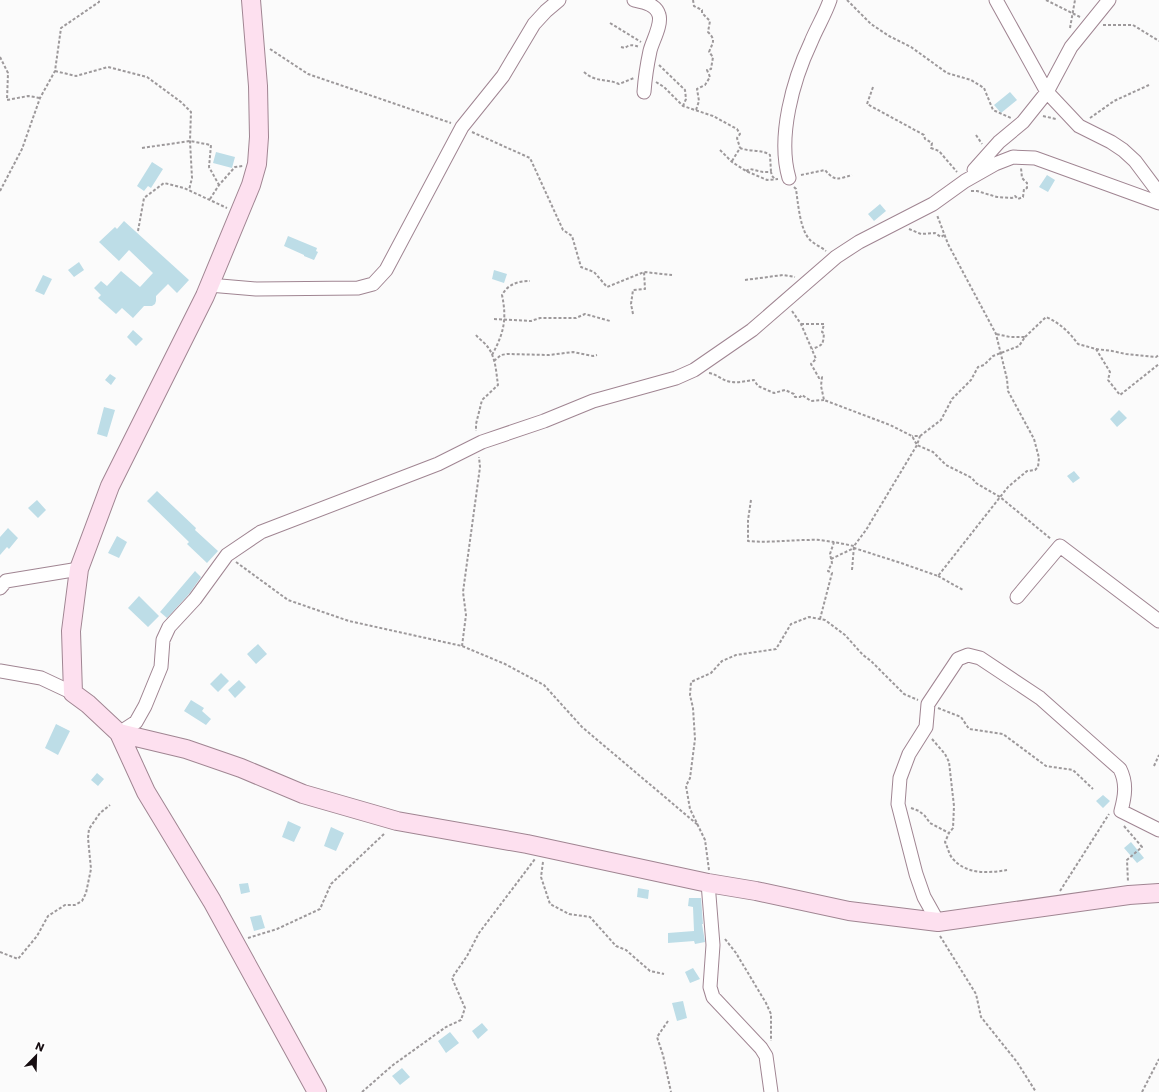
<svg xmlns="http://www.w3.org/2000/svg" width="1159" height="1092" font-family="Poppins,sans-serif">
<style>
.building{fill:#bddde7}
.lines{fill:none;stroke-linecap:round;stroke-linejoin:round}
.street-casing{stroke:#a08592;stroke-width:15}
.secondary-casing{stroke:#a08592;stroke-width:20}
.path{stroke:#9d999b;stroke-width:2;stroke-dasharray:3 2;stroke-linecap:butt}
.street{stroke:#fff;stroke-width:13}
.secondary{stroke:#fde0ef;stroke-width:18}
</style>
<rect width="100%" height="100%" fill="#fbfbfb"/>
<!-- building -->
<path class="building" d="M1010,92L1017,100L1001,113L994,105Z
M216,152L235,157L232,168L213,163Z
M152,162L163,169L151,188L148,186L144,191L137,186Z
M1047,175L1055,180L1048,192L1039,187Z
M880,204L886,211L874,221L868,214Z
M124,221L189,280L177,293L168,284L156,296V301L155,304L152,306H144L133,318L122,308L116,314L98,298L101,295L94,288L101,281L107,286L121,271L140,287L153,273L129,250L119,261L99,242L115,227L117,229Z
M288,236L317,248L316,251L318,252L314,260L304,256V255L284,246Z
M79,262L84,270L74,277L68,270Z
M494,270L507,274L504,283L492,279Z
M43,275L52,279L44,295L35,291Z
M133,330L143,339L136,346L127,337Z
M110,374L116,378L111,385L105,380Z
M104,407L115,410L107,437L97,434Z
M1119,410L1127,418L1117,427L1110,419Z
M1074,471L1080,478L1073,483L1067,476Z
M157,491L196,528L195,530L218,551L207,563L187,544L189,542L147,501Z
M37,500L46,510L38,518L28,508Z
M8,528L18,538L9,549L7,547L0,555V537Z
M117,536L127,542L119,558L108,553Z
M195,571L201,577L189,594L167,618L160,612Z
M139,596L159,616L148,627L128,608Z
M258,644L267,654L256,664L247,654Z
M221,673L229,681L218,692L210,684Z
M239,680L246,687L235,698L228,690Z
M191,700L204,708L202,711L211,719L206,725L184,711Z
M56,724L70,731L58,755L45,748Z
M97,773L104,779L98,786L91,780Z
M1103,795L1110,801L1103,808L1096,801Z
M288,821L301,827L294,842L282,837Z
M331,827L344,833L336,851L324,846Z
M1131,842L1144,858L1137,863L1124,848Z
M248,883L250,892L241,894L239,884Z
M638,888L649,890L648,899L637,897Z
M689,898H701L703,924H702L705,942L695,944L694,941L668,943V933L694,931L693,907L688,906Z
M261,915L265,928L254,931L250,917Z
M693,968L700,979L690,983L685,972Z
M683,1001L687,1018L677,1021L672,1003Z
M482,1023L488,1030L478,1039L472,1031Z
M450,1032L459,1043L446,1053L438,1041Z
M402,1068L410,1077L400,1085L392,1076Z"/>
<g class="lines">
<defs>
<path id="street" d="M634,0C643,2 656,4 659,15C662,25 652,42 650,51C647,65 645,78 644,92
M1109,0L1071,47L1047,92L1079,126L1111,142L1123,150L1135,161L1159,193
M974,170L999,142L1023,122L1047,92L996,0
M789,178C777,137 793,80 811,42C817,27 825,15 830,0
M209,285L256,289L358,288L373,284L386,270L462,127L503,76L534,24L546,11L559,0
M0,588L6,581L79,569
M1017,597L1060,546L1159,621
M0,671L41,678L73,693
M119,733L136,722L145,706L161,667L163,640L169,627L195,599L227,555L261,532L438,464L482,442L544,421L593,401L676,378L694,370L752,330L836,257L859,242L933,204L965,181L995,164L1013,157L1035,158L1159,203
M708,883L713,945L710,987L713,997L761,1048L766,1056L771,1092
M938,922L924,897L916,874L898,804L900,778L909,754L926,727L928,704L958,659L968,655L980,658L1040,698L1120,769C1127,783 1125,796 1121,811L1159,830"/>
<path id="secondary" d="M251,0L258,86L259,137L257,164L251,185L205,296L110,486L79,569L71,631L73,693L88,704L119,733L146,792L212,901L317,1092
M119,733L186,749L241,768L303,794L397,821L527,844L708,883L756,891L849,911L938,922L1129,895L1159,893"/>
</defs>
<!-- street casing -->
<use href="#street" class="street-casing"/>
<!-- secondary casing -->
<use href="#secondary" class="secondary-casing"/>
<!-- path -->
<path class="path" d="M693,0L694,6L702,10V13L710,21L708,32C716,40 713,42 709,52L713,57L711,69L707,70L710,77L705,85L697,89L699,101L696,110
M847,0L871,24L889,36L911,47L947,73L971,80L984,88L993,110L1011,118
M1046,0L1080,17
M610,23L641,42
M1103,25H1133L1159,41
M1070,28L1075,0
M621,47L625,48C630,44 633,45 640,47
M270,49L308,74L451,123
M0,57L8,73L7,100L28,96L40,98
M659,65L685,90L686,99L683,106
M55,71L76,76L108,67L147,77L181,102L191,112L190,141L192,178L189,190
M584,72C596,83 606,78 619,84L634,78
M656,82L664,87L683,106L713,116L737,129L740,134L737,138L740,148
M873,87L867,104L924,135L925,139L932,143L931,148L939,151L957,172
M1043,116L1056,119
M1090,118L1114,101L1149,85
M472,132L530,158L563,230L572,236L581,267L594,272L607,287L644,272L672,275
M976,135L982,144
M142,148L190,141L211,145L209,167L219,185
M720,150L732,162L746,171L767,180L778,179
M732,161L740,148C750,152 762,149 770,155L771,172
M746,171L750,169L763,172H771L772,176L775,179
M801,175L825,170C835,182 838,179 852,175
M794,187L796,189C798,203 800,230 810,240C814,244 821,247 826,251
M0,191L22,149L40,98L55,71L61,28L99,2V0
M971,191H977L997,197L1012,198L1015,196L1018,199L1023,197L1024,189L1027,188V183L1022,178L1021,168
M210,199L219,185L235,167L243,166
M909,229L921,234L935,233L941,237L944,235
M138,231L144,198L164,183L184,188L227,208
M745,280L783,275L795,277
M792,311L801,324L816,359L811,364L819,378L822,377L821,386L824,400L890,425L912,436L917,445L933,452L946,465L972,478L976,483L1000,497L1051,539
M633,314L631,304L633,290L645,289L644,272
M494,319L531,321L540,318H576L585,314L610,321
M801,324H824L822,332L824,333C823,345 823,345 812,349
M476,335C479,339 484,342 487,346C496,357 496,372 498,385L482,400L476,424V431
M1025,337L1046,317C1060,323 1069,332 1078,344L1096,349L1110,372L1108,380L1120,395L1159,364
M1096,349L1112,351L1126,354L1156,357L1159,355
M492,355C504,333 507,319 502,295C508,284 518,281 530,281
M494,361L501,355L507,354L549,355L573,352L593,356L597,355
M709,373C716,374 721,379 727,381C736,384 745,381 754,380L758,386L774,393L785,390L794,394L795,397H800L802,395L811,401L824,400
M920,436L941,420L952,399L971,380L978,367L984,365L993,356L1019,346L1025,337H1010L996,334
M751,500L748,520V541C769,543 788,540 809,540C817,539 826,541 834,542
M831,559L854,548L901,563L938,576L1008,487L1027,471L1035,470L1038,467L1039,458L1034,439L1008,391L1007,379L996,334L948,244L937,215
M236,562L288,600L349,621L462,646L505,664L544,685L582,727L698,825
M852,570L854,546L866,530L917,445L920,436H912
M938,576L963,590
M820,619L832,573L828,571L832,563L830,554L834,542L854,546
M462,646L466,615L463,592L480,467L479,457
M938,708L961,717L969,729L1003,734L1046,766L1073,770L1093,789
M932,739L945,754L949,762L954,806L953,828L949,833
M1154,766L1159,755
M911,808L919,811L925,816L930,823L949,833L945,842C948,848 949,855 953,859C967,875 989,873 1007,870
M1124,826L1142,847L1127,860L1128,882
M543,862L541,877L550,904L569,914L590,917L616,946L626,950L650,971L664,974
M709,870L705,840L690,809L686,786L690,778L695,739L693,708L690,695L691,682L711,673L722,661L736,655L776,649L791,624L809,617L825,620L845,635L863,655L871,661L904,694L918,700
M1060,891L1109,814
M940,936L976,994L981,1017L1017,1062L1036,1092
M248,938L277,929L320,909L331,884L385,833
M725,939L736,953L766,1003L771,1014V1041
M0,952L18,959L37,936L48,916L65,905H75L82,901L86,893L91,869L88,838L89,829L100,813L110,805
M668,1021L657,1037L663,1055L671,1092
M362,1092L393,1065L446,1027L461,1020L465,1008L452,978L467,956L479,933L535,859
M1142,1092L1159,1059"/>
<!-- street -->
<use href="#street" class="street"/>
<!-- secondary -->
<use href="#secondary" class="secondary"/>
</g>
<!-- north arrow -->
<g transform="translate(36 1056) rotate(23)" stroke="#ffffff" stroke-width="3" paint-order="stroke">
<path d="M0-3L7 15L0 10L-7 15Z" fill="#170e12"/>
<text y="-6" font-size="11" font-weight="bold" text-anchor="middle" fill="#170e12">N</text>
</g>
</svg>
